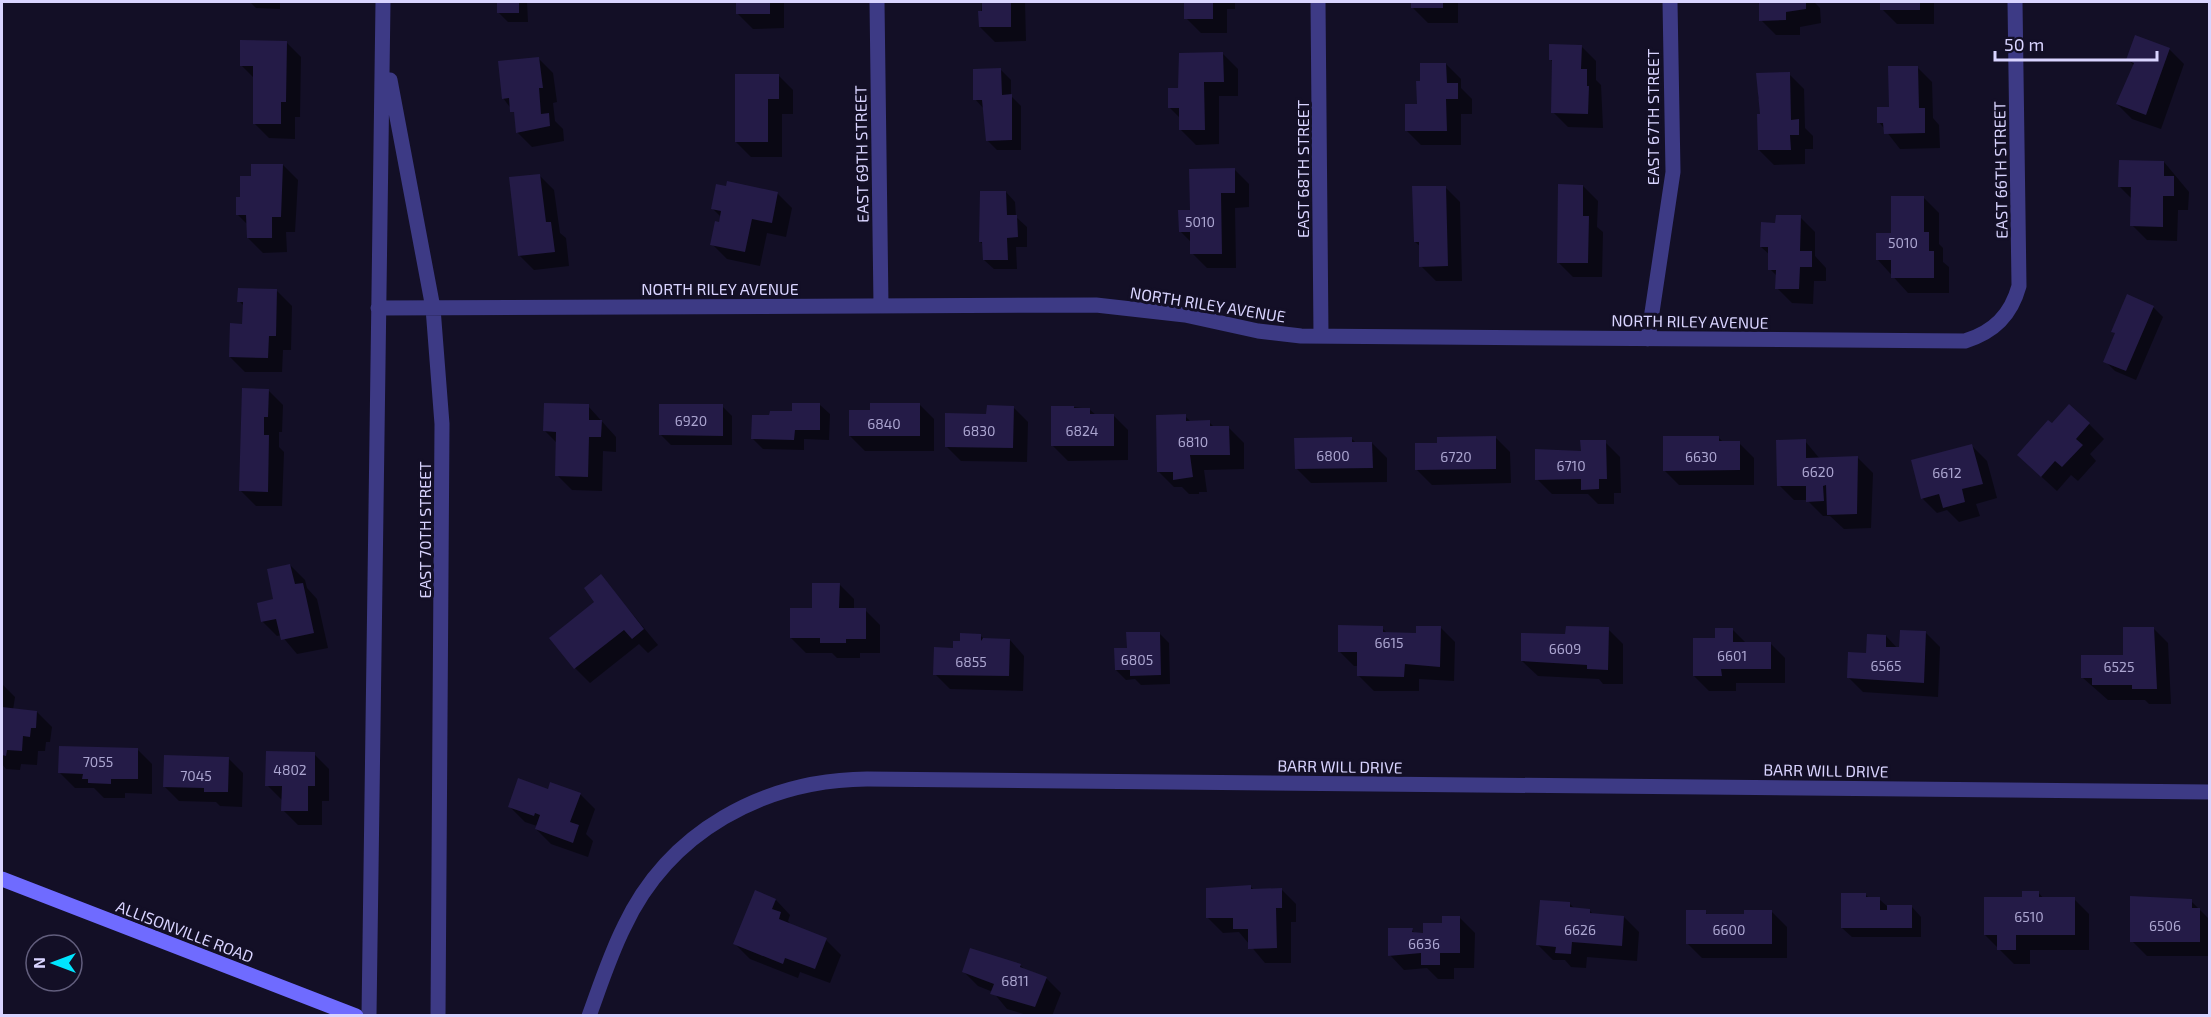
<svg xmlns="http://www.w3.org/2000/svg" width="2211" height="1017" font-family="'Exo 2',sans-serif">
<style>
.shadow{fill:#0007}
.building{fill:#241b47}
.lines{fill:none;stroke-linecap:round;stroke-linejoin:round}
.street{stroke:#3d3a85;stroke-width:15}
.secondary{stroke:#6f6bff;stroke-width:15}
.labels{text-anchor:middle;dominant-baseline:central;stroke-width:6;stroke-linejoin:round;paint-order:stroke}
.number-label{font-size:14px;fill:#aca6d1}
.street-label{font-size:16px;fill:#d9d4ff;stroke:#130f26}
</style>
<rect width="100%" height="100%" fill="#130f26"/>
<!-- shadow -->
<path class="shadow" d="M250,2H280V9L256,8Z
M498,2H527L528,22H508L498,12Z
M738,2H784V28L753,29L738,14Z
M982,2H1025L1026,41L995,42L980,27Z
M1186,2H1235V9H1227V33H1201L1186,18Z
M1413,2H1458V23H1428L1413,8Z
M1757,2H1814L1820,8L1821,23L1800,27V35H1776L1761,20V5Z
M1882,2H1934V24H1897L1882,9Z
M286,42L301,57L300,117H295V139L269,138L254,123V78L241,65Z
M1581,46L1596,61V80L1601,85L1603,128L1568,127L1553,112V62L1550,59Z
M2169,49L2184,64L2161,129L2132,119L2117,104L2134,66L2128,59Z
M1223,54L1238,69V96H1219V144L1196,145L1181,130L1180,118L1169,107L1179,89Z
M538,58L553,73L557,102L553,103L555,121L563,129L564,141L532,147L517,132L516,115L503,98Z
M1446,64L1461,79V88L1472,99V114H1461V145H1421L1406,130L1418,106Z
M1917,67L1932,82L1933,118L1939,125L1940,148L1900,149L1879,122Z
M1001,70L1011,80V96L1021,106V150H997L987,140L984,109L975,99Z
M1758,74H1789L1804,89L1805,128L1813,136V149H1805V164L1774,165L1759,150L1761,101L1758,98Z
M778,75L793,90V114H782V157H751L736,142Z
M2164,162L2189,192L2188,210H2178L2177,241L2147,240L2132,225V199L2119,186Z
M283,165L298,180L295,232H286L287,252L263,253L248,238V225L238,215L252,177Z
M1234,169L1249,184V207L1235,208L1236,268H1207L1192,253V243L1180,231L1191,211Z
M539,175L554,190L560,233L566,238L569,266L534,270L519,255Z
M1583,186L1598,201L1597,227L1603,232L1602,277H1573L1558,262Z
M1445,187L1460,202L1462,281H1436L1421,266V247L1415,242Z
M1006,192L1015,202L1016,217L1027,227V247H1016L1017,269H994L984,260V245L980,242Z
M777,193L792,208L786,237L767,233L760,266L727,259L712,244L721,217L713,209Z
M1924,198L1939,213V244L1943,248V262L1949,267V293H1908L1878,260L1893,234Z
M1800,217L1815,232V256L1826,268V281H1814L1813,304L1792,303L1777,288V276L1770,269V255L1761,247L1777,224Z
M277,291L292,306L291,350H283L282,372H245L230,357L244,325L245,307L239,301Z
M2153,307L2163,317L2136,380L2115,371L2105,361L2116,334L2113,331Z
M268,390L283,405L282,432H279V447L284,452L282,506H256L241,491Z
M919,404L934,419V451H865L850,436L872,412Z
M820,405L830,414L829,440L804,439V450L763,449L753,439L793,413Z
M588,406L616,437V452L603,451L602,491L572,490L557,475V443L545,431Z
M722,406L732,416V445H671L661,435Z
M1013,407L1028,422L1027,462L961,461L946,446L988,415Z
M1074,407L1089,409L1096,415H1113L1128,430V460L1068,461L1053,446Z
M1185,416L1191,422H1209L1215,428H1229L1244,443V469L1204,470L1207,492H1199V494H1189L1182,487H1174L1159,472Z
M2089,424L2104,439L2090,454L2096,461L2078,481L2071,475L2057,491L2034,470L2052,425Z
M1495,437L1510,452L1511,483L1432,485L1417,470L1439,444Z
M1718,437L1724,443H1739L1754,458V485H1679L1664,470Z
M1351,438L1357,444L1372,443L1387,458V482L1311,483L1296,468Z
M1805,441L1820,459L1858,458L1873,473L1871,528L1844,529L1830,516H1823L1807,500H1794L1779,485Z
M1605,442L1620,457L1621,493H1614V504H1598L1588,494H1552L1537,479Z
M1972,446L1987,461L1997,498L1976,504L1980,516L1959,522L1947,510L1937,513L1922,498Z
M290,565L305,580L307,588L317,599L328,648L297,654L281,635L277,636L262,621Z
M601,576L658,645L648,653L639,644L590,683L575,668L597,602Z
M839,584L854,599V610H865L880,625V653H860V658H837L832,653H806L791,638L813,610Z
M1440,627L1455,642L1454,681L1419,679V691H1374L1359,676V666H1354L1339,651L1382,628L1388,634H1418Z
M2153,628L2168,643L2171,704H2149L2145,700H2108L2083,678L2124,656Z
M1608,629L1623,644V684H1603L1599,679L1538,676L1522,661Z
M1733,630L1746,643H1770L1785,658V683H1736V691H1709L1694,676L1717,639Z
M1925,632L1940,647L1938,697L1863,692L1848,677L1886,636L1898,649Z
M1159,633L1169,643L1170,684L1141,685L1135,679L1126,680L1116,670L1128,649Z
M980,635L985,640H1010L1024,656L1023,691L950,689L935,674L962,643Z
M2,684L15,697L13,710L37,712L52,727L50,742H46L45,751H38L37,765L21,764L20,770L6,769L2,764Z
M137,749L152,764V794L125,793V798H104L94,788H75L60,773Z
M314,754L329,769V801H322V825H298L283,810L282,800L267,785Z
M228,758L243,773L242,807L220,806L216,802L179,801L164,786Z
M549,791L580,794L595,809L586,834L593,841L588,857L551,844L536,829L537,826L525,822L510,807Z
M1251,887L1254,890L1281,889L1296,904V922H1291V963H1265L1239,932L1223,933L1208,918Z
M2038,892L2044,899H2074L2089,914V950H2030V964H2014L1985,935L2024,898Z
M1866,895L1870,899H1879L1888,907H1912L1921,917V937H1852L1842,928Z
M776,900L790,915L788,921L793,927L826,940L841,955L830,983L800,972L798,978L750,959L735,944Z
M2191,901L2210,920V956H2147L2132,941Z
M1569,903L1575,909L1590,911L1594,915L1624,917L1639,932L1637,961L1587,957L1586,968L1571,967L1565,960H1553L1538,945Z
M1705,912L1709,916H1746L1772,912L1787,927V958H1702L1687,943Z
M1460,918L1475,933L1474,968H1454V979H1438L1427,968L1404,970L1390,955L1412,930L1416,934H1424Z
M1020,965L1025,970L1046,978L1061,993L1052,1016H1030L1007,1009L993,992L978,986L963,971Z"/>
<!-- building -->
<path class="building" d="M497,2H519V13H497Z
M736,2H770V14H736Z
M982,2H1011V27H979L978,11H982Z
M1184,2H1213V19H1184Z
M1411,2H1443V8H1411Z
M1759,2H1806V9L1786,12V20L1759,21Z
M1880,2H1920V10H1880Z
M2135,35L2170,48L2146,115L2116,104L2134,63L2126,60Z
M240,40L287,41L286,102H281V124H253V66H240Z
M1549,44L1582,45L1581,69H1587V86H1589L1588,114L1551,113L1552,60H1549Z
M1223,52L1224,82H1204L1205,130H1179V108H1168V88H1178L1179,53Z
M539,57L543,88H539L541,114L549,113L550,126L516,133L514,112H510L509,98L502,99L498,61Z
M1420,63H1446L1447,83H1458V99H1446L1447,131H1405V104H1417L1416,81H1420Z
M1888,66H1918L1919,108H1925V133L1884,134L1883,123H1877V107H1889Z
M1001,68L1002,95L1012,94V140L986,141L982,100H973V69Z
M1790,72L1791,120L1799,119V135H1790L1791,150H1758L1757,114H1760L1756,73Z
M735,74H779V99H768V142H735Z
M2119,160L2164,161V176H2174V196H2163V227L2130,226L2131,187H2118Z
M251,164H283L281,217H272V238H247L246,215H236V197H240V176H251Z
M1235,168V193H1221L1222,254H1190V232H1179L1178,210H1190L1189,169Z
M540,174L546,222H551L555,252L518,256L509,177Z
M727,181L778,192L772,223L752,219L745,252L710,245L715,221L719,222L721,211L711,209L716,184L726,186Z
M1558,184L1583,185V216H1589L1588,263H1557Z
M1412,186H1446L1448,266L1419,267V242H1414Z
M980,191H1006L1007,215H1017L1018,237L1007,238L1008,260H983L982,242H979Z
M1891,196H1924V232H1929V251H1934V278H1891V260H1876V233H1891Z
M1776,215H1801L1800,251H1812V267H1800L1799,289H1775L1776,270H1768V247H1760L1761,222L1775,223Z
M238,288L277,289L276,336H269L268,358L229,357L230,323L242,324L243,302H237Z
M2127,294L2154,306L2126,371L2103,362L2115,333L2111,332Z
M242,388L269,389L268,417H264V435H269L268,492L239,491Z
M544,403L589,404V420H602L601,437H589L588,477L555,476L556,432L543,431Z
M792,403H820V430H795L794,440L751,439L752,415H769L770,411H792Z
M870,403H920V436H849V410H870Z
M659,404H723V436L659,435Z
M2069,404L2090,423L2076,439L2083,445L2062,467L2055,461L2041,477L2017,455L2048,420L2052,423Z
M987,405L1014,406L1013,448L945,447V413L986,414Z
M1051,406H1074V408H1090V414H1114V446H1051Z
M1186,414V421L1210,420V426H1229L1230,455H1190L1193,477L1173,480V472H1157L1156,415Z
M1496,436V469L1415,470V443H1437V437Z
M1663,436H1719V441H1740V470L1663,471Z
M1352,437V442H1372L1373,468L1295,469L1294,438Z
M1806,439V458L1858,456L1857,514L1827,515L1826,485L1823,486L1824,501L1806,502V486H1777L1776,440Z
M1580,440H1606L1607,479H1599V489L1581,490V479L1535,480V449L1581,451Z
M1972,444L1983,484L1962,489L1965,502L1943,508L1939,494L1921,499L1911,460Z
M290,564L295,584L303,583L314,633L281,640L276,619L261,622L257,603L273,599L267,569Z
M601,574L644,629L632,639L624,630L574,669L549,638L594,602L584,588Z
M812,583H840L839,608H866V639H846V643H820V638H790V608H812Z
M1338,625L1383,626V632L1416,633V626H1441L1440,667L1405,664L1404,677L1357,676V652H1338Z
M1566,626L1609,627L1608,670L1587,669V665L1521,661V633L1565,634Z
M2123,627H2154L2157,689H2132V685H2092V678H2081V655H2123Z
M1715,628H1733V642H1771V669H1721L1722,676H1693V638H1715Z
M1900,630L1926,631L1924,683L1847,678L1848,652L1866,653L1867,634L1886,635V647H1899Z
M1126,632H1160L1161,675L1130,676V670H1115L1114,648H1127Z
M960,633L981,634V641L983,638L1010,639L1009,676L933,675L934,647L953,648V641H960Z
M2,707L37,711L36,728H31L30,737L23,736L22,751L7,750L6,756L2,755Z
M59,746L138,748V779H111V784L88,783V779H82L83,774L58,773Z
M266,751L315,752V786H308V811H281L282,786H265Z
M164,755L229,757L228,792H204V788L163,787Z
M518,778L548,789L550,782L581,793L570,822L579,825L573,843L535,829L540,815L535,813L534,816L508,807Z
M1251,885V889L1282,888V908H1276L1277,948L1248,949V929H1233V918H1206V888Z
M755,890L776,899L772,909L781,912L779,919L827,938L815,969L785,958L783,964L733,944Z
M2022,891H2039V897H2075V935H2016V950H1997V935H1984V897H2022Z
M1841,893H1866V897H1880V910H1887V905H1912V928H1841Z
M2130,896L2192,899V908H2200V942H2130Z
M1540,900L1570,902V907L1590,909V913L1624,916L1622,946L1572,942L1571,954L1555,953L1556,947L1536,945Z
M1686,910H1706V914H1744V910H1772V944H1686Z
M1442,916H1460V953H1440V965H1421V953L1388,956V928H1413L1412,932L1423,933V923H1442Z
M970,948L1021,964L1020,967L1047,977L1035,1007L990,994L994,984L962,972Z"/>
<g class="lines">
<!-- street -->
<path class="street" d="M877,2L881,306
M1318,2L1321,336
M390,80L433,308L442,424L438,1016
M378,308L1096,305L1185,315L1258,331L1301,336L1965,341C1994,332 2011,315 2019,286L2015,2
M1648,339L1673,172L1670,2
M369,1016L383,2
M589,1016C600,986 610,955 624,927C669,831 764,780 867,779L2210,792"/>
<!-- secondary -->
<path class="secondary" d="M2,879L356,1016"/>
</g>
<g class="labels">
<!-- number labels -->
<g class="number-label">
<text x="1200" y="221">5010</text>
<text x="1903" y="242">5010</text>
<text x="691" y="420">6920</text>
<text x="884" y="423">6840</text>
<text x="979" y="430">6830</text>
<text x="1082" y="430">6824</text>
<text x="1193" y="441">6810</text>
<text x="1333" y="455">6800</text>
<text x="1456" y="456">6720</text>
<text x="1701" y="456">6630</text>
<text x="1571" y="465">6710</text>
<text x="1818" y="471">6620</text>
<text x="1947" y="472">6612</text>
<text x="1389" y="642">6615</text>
<text x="1565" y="648">6609</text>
<text x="1732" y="655">6601</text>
<text x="1137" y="659">6805</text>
<text x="971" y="661">6855</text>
<text x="1886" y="665">6565</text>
<text x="2119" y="666">6525</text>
<text x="98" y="761">7055</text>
<text x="290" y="769">4802</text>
<text x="196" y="775">7045</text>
<text x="2029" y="916">6510</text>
<text x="2165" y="925">6506</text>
<text x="1580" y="929">6626</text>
<text x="1729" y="929">6600</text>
<text x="1424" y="943">6636</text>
<text x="1015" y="980">6811</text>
</g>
<!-- street labels -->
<g class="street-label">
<text transform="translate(1652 117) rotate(-90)">EAST 67TH STREET</text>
<text transform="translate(861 154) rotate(-91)">EAST 69TH STREET</text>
<text transform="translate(1302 169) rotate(-90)">EAST 68TH STREET</text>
<text transform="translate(2000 170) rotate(-91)">EAST 66TH STREET</text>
<text x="720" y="288">NORTH RILEY AVENUE</text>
<text transform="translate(1208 304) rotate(9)">NORTH RILEY AVENUE</text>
<text transform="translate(1690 321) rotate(1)">NORTH RILEY AVENUE</text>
<text transform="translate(424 530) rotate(-90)">EAST 70TH STREET</text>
<text transform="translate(1340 766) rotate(1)">BARR WILL DRIVE</text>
<text transform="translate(1826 770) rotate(1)">BARR WILL DRIVE</text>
<text transform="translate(185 931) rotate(21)">ALLISONVILLE ROAD</text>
</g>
</g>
<!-- border -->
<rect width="2211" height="1017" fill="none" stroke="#d9d4ff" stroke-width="6"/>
<!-- north arrow -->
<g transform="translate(54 963) rotate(270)"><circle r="28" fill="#130f26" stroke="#625e7d" stroke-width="1.5"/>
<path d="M0-4.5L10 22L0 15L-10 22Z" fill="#00e5ff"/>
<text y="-9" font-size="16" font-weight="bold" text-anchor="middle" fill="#d9d4ff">N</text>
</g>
<!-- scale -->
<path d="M1995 51v9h162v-9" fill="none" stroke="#d9d4ff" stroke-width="3"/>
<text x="2004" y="51" font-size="18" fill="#d9d4ff" stroke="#130f26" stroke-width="4.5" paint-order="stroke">50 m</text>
</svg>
